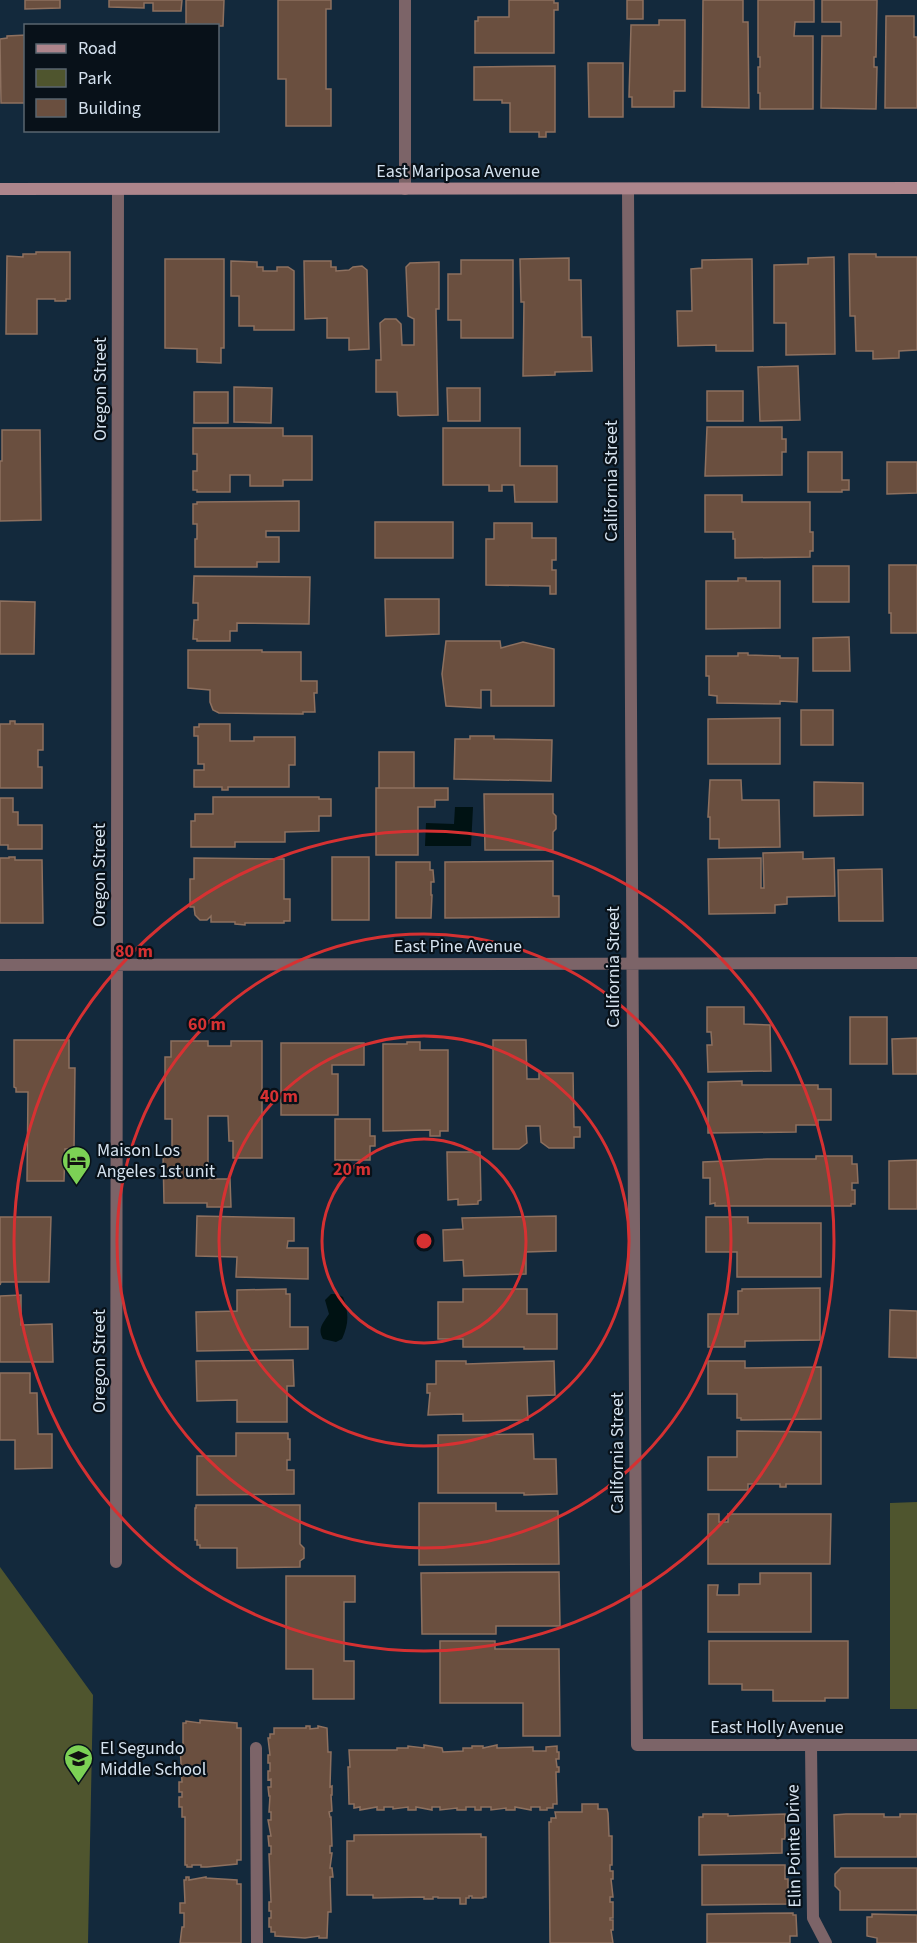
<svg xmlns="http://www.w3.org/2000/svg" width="917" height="1943" font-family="'Source Sans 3',sans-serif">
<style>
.green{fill:#4f552e}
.water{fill:#001213}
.building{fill:#6a4f3f;stroke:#8d705f;stroke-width:1.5}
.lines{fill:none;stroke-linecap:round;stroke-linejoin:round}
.lane{stroke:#7c6468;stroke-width:12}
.street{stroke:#7c6468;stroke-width:12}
.secondary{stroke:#ad858c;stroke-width:12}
.ring{fill:none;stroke:#d63132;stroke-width:3}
.labels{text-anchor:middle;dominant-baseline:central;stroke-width:4.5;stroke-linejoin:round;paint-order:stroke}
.street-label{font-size:18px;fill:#d5e2ef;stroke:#081119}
.poi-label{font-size:18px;fill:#d5e2ef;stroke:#081119;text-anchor:start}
.centre{fill:#d63132;stroke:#081119;stroke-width:3}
.ring-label{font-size:18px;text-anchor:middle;font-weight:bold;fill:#d63132;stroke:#081119;stroke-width:4.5;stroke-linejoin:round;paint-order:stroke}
</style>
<rect width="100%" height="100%" fill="#13293c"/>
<!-- green -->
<path class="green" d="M917,1502V1709H890V1503Z
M0,1567L93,1695L88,1943H0Z"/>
<!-- water -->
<path class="water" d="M455,807H473L471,846H425L426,823L454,824Z
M331,1294H337L343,1297C349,1313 349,1324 342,1339L336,1342L323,1339C317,1329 323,1323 329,1314L325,1300Z"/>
<!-- building -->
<path class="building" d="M25,0H60V8L25,9Z
M109,0H182L181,11H153V3H144V8L109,7Z
M186,0H224L223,26H186Z
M278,0H331V9H326V89H331V126H286V79H278Z
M509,0H554V3H558V10H554V53H475V21H478V17H509Z
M627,0H643V19H627Z
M703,0H743V22H748L749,108L702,107Z
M758,0H814V22H795L794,36H813V109H760V93H758V67H760V57H758Z
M822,0H877L876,57H874V67H877L876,109L821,108L822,36H841V22H822Z
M886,16H914V37H917V108H885Z
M659,20H685V91H674V107H632V97H629L631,25H659Z
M26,35V103H1L0,39L7,38V36Z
M588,63H623V117H589Z
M555,66V132H546V137H539V132H510V103H502V100H474V67Z
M36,252H70V299H66V301H55V299H37V334H6L7,256L23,257V254H36Z
M849,254H876V257H917V350L899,351V358L873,359V351H856L855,316H850Z
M834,257L835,354L786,355V323H774V265L808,264V258Z
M569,258V280H581L582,337H591L592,371L555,372V375L523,376L524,302H521L520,259Z
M165,259H224V348H221V363L197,362V349L165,348Z
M752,259L753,351H716V345L678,346L677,311H692L691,269L702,268V260Z
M461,260H513V338H461V320H448V274H461Z
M231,261L257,262V267H263V271H277V267H288L294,271V330H254V326H239V296H231Z
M304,261H331V267H336V271L349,270L353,267L362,266L367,270L369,349L349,350V338H327V318L305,319Z
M439,262V309H436L438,415L400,416L398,415L397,392H376V360H381L380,323L385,319H396L401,324L402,345H414V319L408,316L406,267L410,263Z
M798,366L800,420L760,421L758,367Z
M234,387L272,388L271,423L234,422Z
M447,388H480V421H448Z
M707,391H743V421H707Z
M194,392H228V423H194Z
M707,427H782V439H786V452H782V475L705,476Z
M193,428H283V436H312V480H283V486H250V475H230V492H197V490H193V471H197V454H193Z
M443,428H520V466H557V502H515L514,485H502V491H489V485H443Z
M2,430H40L41,520L0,521V461H2Z
M808,452H842V480H849V490H842V492H808Z
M887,462H917V493L887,494Z
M705,495H742V502H810V532H813V551H810V557L735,558V539H733V532H705Z
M299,501V531H266V537H279V562H257V567H195V539H197V524H193V504H197V502Z
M375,522H453V558H375Z
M494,523H532V538H556V560H552V570H556V594H550V586L486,585V539H494Z
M889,565H917V633H891V613H889Z
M813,566H849V602H813Z
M194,576L310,577L309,624L237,623V631H230V641H197V639H193L194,620H198V603H193Z
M738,578H746V581H780V628L706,629V581H738Z
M385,599H439V634L386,636Z
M0,601L35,602L34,654H0Z
M849,637L850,671H813V638Z
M446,641H500L501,648L523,642L554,649V706H491V690H481V708L446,706L442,674Z
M188,650H262V652H301V681H317V693H314L315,712H303V714L219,713L213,710L210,702V690L188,688Z
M738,653H748V655L780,656V658H798L797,702L780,701V704L717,703V696L709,695V676H706V656H738Z
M801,710H833V745H801Z
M780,718V764H708V719Z
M10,721H15V724H43V750H38V767H42V788H0V724H10Z
M199,724H230V741H254V737H295V765H289V787H228V790H222V787H194V770H204V764H198V736H194V727H199Z
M470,736H494V739L552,740L551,781L454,779L455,739H470Z
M379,752H414V788H379Z
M710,780H741L742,800H779L780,847L719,848V839H710V817H708Z
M814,782L863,783V815L814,816Z
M376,788H448V800H435V807H418V855H376Z
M484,794H553V813L556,816V829L553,832V850H485Z
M213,797H319V799H331V816H319V831L285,832V842H235V847H191V821H195V814H213Z
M0,798H13V812H18V825H42V849H8V845H0Z
M803,852V859L834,858L835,896L787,897V904L775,905V913L709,914L708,859L761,858V888H764L763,853Z
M9,857H15V860H42L43,923H0V858H9Z
M332,857H369V920H332Z
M194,858L284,859V899H290V921H284V923H245V925L235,924V922H211V916L207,920H200L195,915L194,907H190V879H194Z
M553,861V896H559V917L445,918V862Z
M396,862H430V870H433L434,882H431V895H432L431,918H396Z
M882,869L883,921H839L838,870Z
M707,1007H744V1024L770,1025L771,1071L708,1072L707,1045H712L711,1032H707Z
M850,1017H887V1064H850Z
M917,1038V1074H893L892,1039Z
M14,1040H69V1068H75L74,1149H65L64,1181H27L28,1092H16V1088L14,1087Z
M493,1040H526L527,1079H539V1073H573L574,1127H580V1137H574V1148H549L541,1142L540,1126H526L527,1143L519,1149H493Z
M171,1041H208V1046H231V1041H262V1158H233V1141H229L228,1116H208V1179H230L231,1207H207V1203H164L163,1154H172V1119H165V1057H171Z
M407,1042H420V1050H448V1131H440V1136H430V1130L383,1131V1044H407Z
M281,1043H364V1065H332V1074H338V1115H281Z
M742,1081V1085H818V1089H831V1120H818V1125H796V1132L708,1133V1082Z
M335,1119H370V1136H375V1146H370V1160H335Z
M447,1152H480L481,1200L478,1201V1204L458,1205V1199L448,1200Z
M816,1156H852V1164H857L858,1183H852V1190H855V1204H851V1206H715V1203L710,1204V1178H703V1162L767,1159H816Z
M917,1160V1209H889V1161Z
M197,1216L294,1218V1241H288L287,1248H308V1279L236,1277L237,1257L196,1256Z
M556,1216V1251L526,1252V1274L464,1276L463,1260L444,1261L443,1230L463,1229L462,1218Z
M0,1217H51L49,1282H1L0,1285Z
M706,1217H748V1223H821V1277H737V1252H706Z
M820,1288V1340L745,1341V1347H708V1314H738V1291H742V1289Z
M286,1289V1294H290V1327H308V1349L197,1351L196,1312L237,1311V1290Z
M463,1289H527V1314H557V1349H524V1347H463V1339H438V1302H463Z
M21,1295V1325L52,1324L53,1362H0V1296Z
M890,1310L917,1311V1358L889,1357Z
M293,1360L294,1386H287V1422H237V1400L197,1401L196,1361Z
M436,1361H466V1364L554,1361L555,1395L527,1396L528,1420L463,1421V1414L428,1415L430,1393H427V1384H436Z
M708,1361H745V1368L821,1367V1419L741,1420V1418H737V1394H708Z
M0,1373H30V1393H37L38,1434H52V1468L15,1469V1440H0Z
M737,1431L821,1432V1484H786V1487H780V1484H748V1490H708V1457H737Z
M236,1433H288V1439H290V1460H287V1470H294V1494L197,1495V1456H236Z
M533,1434L534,1459H556L557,1494L524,1495V1493H438V1435Z
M419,1503H496V1511H558L559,1564L419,1565Z
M196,1505H300V1544L304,1548V1558L300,1561V1567L237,1568V1548H200V1545H197V1540H195V1508H196Z
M708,1514H719V1522H728V1514H831L830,1564H708Z
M559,1572L560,1626H496V1634H422L421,1573Z
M760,1573H811V1632H708V1585H718L717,1595H739V1584H760Z
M286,1576H355V1602H344V1661H354V1699H313V1669H286Z
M440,1641H495V1649H559L560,1736H523V1703H440Z
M709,1641H848V1698H825V1701H773V1690H742V1684H709Z
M200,1720L237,1723V1728H241V1860H237V1864L207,1867H201V1865H192V1867H187V1865H185V1817H182V1807H179V1797H182V1792H179V1782H182L180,1746H183V1723H186V1721L200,1723Z
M306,1726H310V1729L318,1728V1726L327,1728L328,1752H331L330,1787L332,1786V1795H331L332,1811L329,1812L330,1817H331L332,1846H330V1853H332L330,1868H332L333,1877H330L331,1912H328L327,1938H319V1936L305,1938L275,1936V1932H271V1927H269V1918H271V1911H269V1902H271L269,1854H271V1846H269L268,1836H271L268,1820H271V1812H269L270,1796H269L268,1787H271V1779L268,1780V1771H270V1763H268V1755H270L268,1738H270V1734H274V1728H306Z
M424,1745L442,1748L443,1752L463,1751V1748H472V1746H483V1748L497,1745V1748L533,1747V1751H546V1747L557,1746V1752H559V1759H556L557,1767H559V1772H556L557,1804H553V1808H547V1810H540V1807H531V1810L515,1807V1810H506V1808L491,1810V1807H481V1810H475V1807H466V1810H457V1808L440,1810V1807H432V1810L416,1807V1810H408V1807L393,1809V1807H384V1810H377V1807L360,1810V1807L354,1808V1804H349L348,1767H350L349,1750H397V1748H408V1746L424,1748Z
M582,1804H598V1809H607L608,1813L609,1836H612V1865H610V1871H613V1879H611L613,1897H610V1902H613V1918H610V1920H613V1930H611L613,1943H550L549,1822H551V1818H556L555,1812H582Z
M703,1814H728V1816L785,1814V1839H782V1853L699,1855V1817H703Z
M846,1814H884V1817H900V1814H917V1857H835L834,1815Z
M481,1834V1837H486V1897H483V1898H472V1896H469V1898H466V1904H460V1898H438V1897H433V1899H424V1897L373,1898V1895H347V1841H354V1835Z
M702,1865H785V1879H788V1904L702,1905Z
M841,1868H917V1910H840V1891L835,1886V1874Z
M186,1877H189V1880L206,1877V1878L237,1880V1884H241V1943H180L182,1927H184V1913H180V1903H185L184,1880H186Z
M793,1913V1915H796L797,1936H790V1943H707V1914Z
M872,1914L917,1915V1943H877V1938L867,1936V1917H872Z"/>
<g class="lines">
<!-- lane -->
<path class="lane" d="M256,1748L257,1943"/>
<!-- street -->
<path class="street" d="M405,189V0
M628,189L637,1745H917
M0,965L917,963
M116,1562L118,189
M811,1745L813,1918L826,1943"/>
<!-- secondary -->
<path class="secondary" d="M0,189L917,188"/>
</g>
<!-- distance rings -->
<g class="ring">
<circle cx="424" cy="1241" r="102"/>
<circle cx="424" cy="1241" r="205"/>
<circle cx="424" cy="1241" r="307"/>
<circle cx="424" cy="1241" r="410"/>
</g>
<!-- icons -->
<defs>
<symbol id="hotel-pin" viewBox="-11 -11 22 30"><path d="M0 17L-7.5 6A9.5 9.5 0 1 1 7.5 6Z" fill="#7cd155" stroke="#081119"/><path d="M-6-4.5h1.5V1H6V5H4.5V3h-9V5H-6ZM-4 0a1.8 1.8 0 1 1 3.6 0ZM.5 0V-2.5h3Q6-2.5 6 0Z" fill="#111"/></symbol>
<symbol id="school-pin" viewBox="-11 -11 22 30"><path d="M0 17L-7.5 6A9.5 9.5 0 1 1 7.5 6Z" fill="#7cd155" stroke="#081119"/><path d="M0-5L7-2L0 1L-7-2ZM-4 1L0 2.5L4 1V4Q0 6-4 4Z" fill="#111"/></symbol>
</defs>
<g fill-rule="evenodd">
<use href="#hotel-pin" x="60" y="1144" width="33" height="45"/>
<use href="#school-pin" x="62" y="1742" width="33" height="45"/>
</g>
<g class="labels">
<!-- street labels -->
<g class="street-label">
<text x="458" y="171">East Mariposa Avenue</text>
<text transform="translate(100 389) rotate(-90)">Oregon Street</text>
<text transform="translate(611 481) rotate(-90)">California Street</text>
<text transform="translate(99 875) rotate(-90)">Oregon Street</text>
<text x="458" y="946">East Pine Avenue</text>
<text transform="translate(613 967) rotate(-90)">California Street</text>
<text transform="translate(99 1361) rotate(-90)">Oregon Street</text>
<text transform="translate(617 1453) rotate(-90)">California Street</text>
<text x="777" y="1727">East Holly Avenue</text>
<text transform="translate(794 1846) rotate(-91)">Elin Pointe Drive</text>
</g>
<!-- poi labels -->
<g class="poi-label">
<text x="97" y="1150">Maison Los<tspan x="97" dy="21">Angeles 1st unit</tspan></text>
<text x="100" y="1748">El Segundo<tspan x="100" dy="21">Middle School</tspan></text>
</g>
</g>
<circle cx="424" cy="1241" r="9" class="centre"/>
<g class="ring-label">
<text x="134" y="957">80 m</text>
<text x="207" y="1030">60 m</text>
<text x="279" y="1102">40 m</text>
<text x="352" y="1175">20 m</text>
</g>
<!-- legend -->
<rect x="24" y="24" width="195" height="108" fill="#081119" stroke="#5a656f" stroke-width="1.5"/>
<rect x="36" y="44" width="30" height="9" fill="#ad858c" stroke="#5a656f" stroke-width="1.5"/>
<text x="78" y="54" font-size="18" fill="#d5e2ef">Road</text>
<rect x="36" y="69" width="30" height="18" fill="#4f552e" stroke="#5a656f" stroke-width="1.5"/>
<text x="78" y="84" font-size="18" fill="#d5e2ef">Park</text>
<rect x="36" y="99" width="30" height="18" fill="#6a4f3f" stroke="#5a656f" stroke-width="1.5"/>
<text x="78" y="114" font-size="18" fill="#d5e2ef">Building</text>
</svg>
